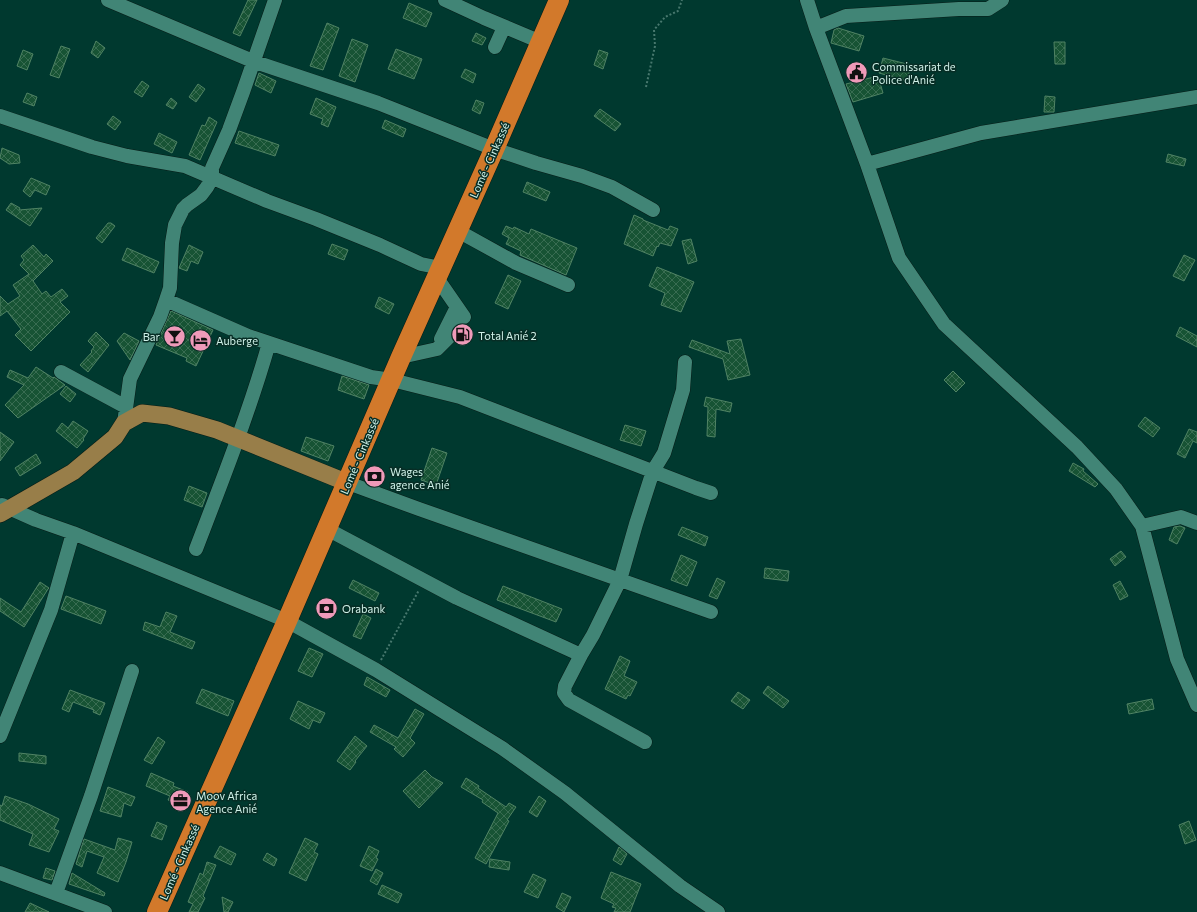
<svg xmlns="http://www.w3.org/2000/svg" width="1197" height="912" font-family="Commissioner,sans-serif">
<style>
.building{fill:url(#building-cross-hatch);stroke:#508364}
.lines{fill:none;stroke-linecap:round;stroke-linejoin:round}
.minor-casing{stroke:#071c17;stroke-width:15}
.major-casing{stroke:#071c17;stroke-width:18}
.highway-casing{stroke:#071c17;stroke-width:21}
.path{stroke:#47786e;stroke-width:2;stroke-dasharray:2 2;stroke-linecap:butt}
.minor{stroke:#418576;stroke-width:14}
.major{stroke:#987e49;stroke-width:17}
.highway{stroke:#d2792b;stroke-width:20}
.labels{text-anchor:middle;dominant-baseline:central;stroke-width:3;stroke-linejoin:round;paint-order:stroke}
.poi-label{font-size:11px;fill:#d0f1e8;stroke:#072d25;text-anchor:start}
.street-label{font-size:11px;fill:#d0f1e8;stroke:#072d25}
</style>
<defs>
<pattern id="building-cross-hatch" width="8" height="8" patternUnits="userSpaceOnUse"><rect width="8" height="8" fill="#175334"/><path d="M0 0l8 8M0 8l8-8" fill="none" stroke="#386c51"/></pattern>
</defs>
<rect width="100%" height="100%" fill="#00392f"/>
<!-- building -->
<path class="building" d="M248,0H257L240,36L233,33Z
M409,3L432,13L426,27L403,18Z
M327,23L339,28L323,70L310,66Z
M838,28L864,36L859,51L831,43L834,30Z
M476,33L486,38L482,45L472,41Z
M352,39L368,45L355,82L339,76Z
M96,41L105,48L98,58L91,53Z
M1054,42H1065V64H1055Z
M61,46L70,49L59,78L50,75Z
M396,49L422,59L414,79L388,69Z
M23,50L33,54L27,70L17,66Z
M599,50L608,53L603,69L594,65Z
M883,58L911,65L907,81L879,73Z
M465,69L476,74L473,83L461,77Z
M259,73L276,81L271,93L255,85Z
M878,76L883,93L853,102L846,84Z
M142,81L149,86L142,97L134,92Z
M198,84L205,89L196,102L189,97Z
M27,93L37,97L34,106L23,102Z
M1045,96L1055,97L1054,112H1044Z
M171,98L177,103L173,109L166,105Z
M316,98L336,107L328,127L321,124L323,119L310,114Z
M476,100L484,103L480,114L472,110Z
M600,109L621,124L615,131L594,116Z
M113,116L121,122L115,130L107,124Z
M209,117L217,122L200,160L189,155L202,125L205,126Z
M385,120L406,129L403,137L382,128Z
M239,131L279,145L275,156L235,143Z
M159,133L177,142L172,153L154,144Z
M2,148L19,155L20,163L9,164L0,158Z
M1168,154L1186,159L1184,166L1166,162Z
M31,178L50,186L46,195L35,190L30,197L23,191Z
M527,182L550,192L546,201L523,192Z
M11,203L20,208L19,210L42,208L30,226L6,210Z
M634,215L643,219V220L668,230L670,226L678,229L671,246L660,243L658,247L657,246L653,256L624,244Z
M108,223H111L115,226L102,243L96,238Z
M506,226L513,229L514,227L529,234L531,229L577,248L566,275L520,255L521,251L506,244L509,238L502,234Z
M691,239L697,261L688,264L682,241Z
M332,244L348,250L344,260L328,254Z
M33,245L44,257L46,254L53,261L33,281L42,294L46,291L51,297L62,289L68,296L60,302L70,312L31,351L15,335L21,329L7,311L0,316V296L8,304L20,296L13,285L29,274L20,265L24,260L21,256Z
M189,245L203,252L198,264L191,261L187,271L179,268Z
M127,248L159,262L154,273L122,260Z
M1184,255L1195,260L1184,281L1173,276Z
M657,267L694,282L681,312L661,305L665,293L649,286Z
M508,275L521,281L508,309L495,303Z
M379,297L394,304L389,314L375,307Z
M171,311L213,330L196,366L186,361L187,358L156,345Z
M1180,327L1197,336V347L1176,336Z
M96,332L109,345L88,372L80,365L92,352L91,351L94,347L88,341Z
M124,333L139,341L130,360L117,341Z
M741,339L750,375L728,380L723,359L689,347L692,340L730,354L727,341Z
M36,367L53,378L54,377L65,385L18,418L5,405L24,385L7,377L10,370L28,378Z
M953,371L965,383L956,392L944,380Z
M342,376L369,385L364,399L338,390Z
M66,386L76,394L70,402L60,394Z
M706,397L732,403L730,412L716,409L715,437L707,436L708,407L704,406Z
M1145,417L1160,428L1153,437L1138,426Z
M73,421L88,431L83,439L84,440L77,448L56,431L62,423L68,428Z
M625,425L646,431L641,446L620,440Z
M1189,429L1197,432V443L1193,441L1185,458L1177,454Z
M0,432L14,442L0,461Z
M306,437L334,446L328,461L301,451Z
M432,448L447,453L436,485L421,480Z
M36,454L41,463L20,476L15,468Z
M1073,463L1084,469L1083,471L1098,484L1095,487L1069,471Z
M189,486L207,493L202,507L184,500Z
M1180,526L1185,528L1177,544L1169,540L1174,527Z
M682,527L708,537L705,546L678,535Z
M1121,551L1126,557L1115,566L1110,559Z
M681,555L697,562L687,586L671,580Z
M765,568L789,571L788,581L764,578Z
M717,578L725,582L717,599L709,596Z
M353,580L379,593L375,601L349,588Z
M1120,581L1128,596L1120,600L1113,585Z
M40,582L49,588L48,589L24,627L0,611V598L21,612Z
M503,586L562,609L556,622L497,600Z
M66,596L106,611L101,624L61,609Z
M166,612L177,616L170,632L195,642L192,649L143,630L145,622L160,627Z
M363,614L371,618L361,639L353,636Z
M309,648L323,654L312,677L298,671Z
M620,656L630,661L624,676L637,682L630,696L628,695L626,699L605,689Z
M367,677L390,690L386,697L364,685Z
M768,686L789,701L783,708L763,693Z
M202,689L234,701L228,716L196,703Z
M70,690L105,703L100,715L93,712L94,710L73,702L69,712L62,709Z
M738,692L750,700L743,709L731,701Z
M1152,699L1154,709L1129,714L1127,704Z
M298,701L325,713L320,723L313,720L309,729L290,719Z
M415,709L424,714L410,738L415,743L403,757L394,749L396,747L370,732L374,725L398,738Z
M355,736L367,746L355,761L356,762L350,770L337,761Z
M158,737L165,742L152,764L144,760Z
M19,753L46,756V764L19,761Z
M425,770L432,777L443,783L419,808L403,791Z
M151,773L174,783L173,786L188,792L183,805L168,800L170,796L146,786Z
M466,778L479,786L478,788L506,807L509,803L516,807L507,820L509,821L486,864L475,858L498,813L482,802L483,800L461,787Z
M108,787L135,797L131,806L124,803L121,817L100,811Z
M5,796L28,804L59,819L54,829L59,831L49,852L29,845L33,834L0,820V805L2,806Z
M539,796L546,801L537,817L529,812Z
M1189,821L1196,840L1185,844L1179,825Z
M157,822L167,826L162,840L151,836Z
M118,838L132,842L126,862L118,882L97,873L104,857L87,851L82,867L76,864L84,839L115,850Z
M305,838L318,844L314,852L318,854L306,881L289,873Z
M220,846L236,854L231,865L214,857Z
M369,846L379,851L376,858L378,859L372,871L360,866Z
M619,847L627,854L621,865L613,860Z
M267,853L277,859L274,866L263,860Z
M490,859L510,862L509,870L489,867Z
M207,862L216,865L203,896L205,898L198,912H189L193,904L188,902L200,873L203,875Z
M46,868L55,871L52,880L43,878Z
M376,869L383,873L377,885L370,881Z
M611,872L641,884L630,912H614L616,908L612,907L614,904L601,898Z
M72,873L105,893L104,896L69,884Z
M533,874L546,880L538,898L524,892Z
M382,885L402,894L398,903L378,894Z
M562,893L571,897L564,912L556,907Z
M222,897L233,902L228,912H224Z
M30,903L49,912H25Z"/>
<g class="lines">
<defs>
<path id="minor" d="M108,0L255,62L378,103L494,149L536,163L582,176L612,187L653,210
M445,0L484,18L541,42
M807,0L816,28L867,164L899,258L944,324L1077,447L1116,489L1142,526L1177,659L1197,705
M816,28L846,16L959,9H988L1002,0
M495,47L504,27
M0,116L92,147L127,156L185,166L267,201L316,219L380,245L421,264L441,268
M867,164L981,133L1197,97
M458,231L516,263L568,285
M437,278L464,317
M166,300L248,336L371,377L392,380L460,397L696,488L711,493
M441,339L457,307
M401,357L437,349L459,327
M61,372L126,407
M124,423L130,379L160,317L166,300L170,288L172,243L175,225L183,209L187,205L201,195L207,187L212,178V168L229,130L243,92L275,0
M348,483L419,509L711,612
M1142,526L1181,517L1197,523
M327,529L457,598L581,655
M73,533L287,621L376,670L502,748L565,793L680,886L718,912
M196,549C222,481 249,413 269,343
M0,736L51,610L73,533L36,520L2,505
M645,742L569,700L564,693L565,686L581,655L593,635L620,580L636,524L653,471L664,453L683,390L685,362
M0,873L105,912
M56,893L91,796L132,671"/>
<path id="major" d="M0,514L73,472L115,437L124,423L142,413L169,416L217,430L348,483"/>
<path id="highway" d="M157,912L287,621L401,357L492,154L559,0"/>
</defs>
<!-- minor casing -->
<use href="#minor" class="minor-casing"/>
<!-- major casing -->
<use href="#major" class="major-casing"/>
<!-- highway casing -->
<use href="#highway" class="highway-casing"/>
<!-- path -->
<path class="path" d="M646,87L655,46L654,30L665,17L678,11L682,0
M381,660L419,590"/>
<!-- minor -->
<use href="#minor" class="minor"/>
<!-- major -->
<use href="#major" class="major"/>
<!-- highway -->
<use href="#highway" class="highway"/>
</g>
<!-- icons -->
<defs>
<symbol id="civic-disc" viewBox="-11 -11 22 22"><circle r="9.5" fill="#ef9ab9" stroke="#072d25"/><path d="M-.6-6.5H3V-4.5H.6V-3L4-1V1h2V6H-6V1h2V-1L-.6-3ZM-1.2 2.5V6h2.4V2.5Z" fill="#111"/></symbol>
<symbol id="fuel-disc" viewBox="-11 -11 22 22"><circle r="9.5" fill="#ef9ab9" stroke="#072d25"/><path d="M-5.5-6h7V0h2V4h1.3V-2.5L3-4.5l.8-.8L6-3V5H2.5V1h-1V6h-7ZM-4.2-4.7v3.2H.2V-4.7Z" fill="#111"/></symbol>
<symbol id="bar-disc" viewBox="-11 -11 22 22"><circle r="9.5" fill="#ef9ab9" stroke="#072d25"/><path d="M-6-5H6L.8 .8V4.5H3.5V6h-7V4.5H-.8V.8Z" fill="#111"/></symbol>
<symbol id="hotel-disc" viewBox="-11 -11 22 22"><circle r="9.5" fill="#ef9ab9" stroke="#072d25"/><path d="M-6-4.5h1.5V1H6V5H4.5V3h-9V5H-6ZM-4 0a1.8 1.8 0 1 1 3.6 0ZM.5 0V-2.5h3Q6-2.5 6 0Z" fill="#111"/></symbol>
<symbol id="bank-disc" viewBox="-11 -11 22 22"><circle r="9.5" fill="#ef9ab9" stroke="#072d25"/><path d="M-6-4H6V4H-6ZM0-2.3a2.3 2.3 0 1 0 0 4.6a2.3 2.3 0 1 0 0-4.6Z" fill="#111"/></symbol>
<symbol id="office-disc" viewBox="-11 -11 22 22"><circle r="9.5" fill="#ef9ab9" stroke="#072d25"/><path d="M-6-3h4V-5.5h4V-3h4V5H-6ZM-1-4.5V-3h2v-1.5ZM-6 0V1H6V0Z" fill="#111"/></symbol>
</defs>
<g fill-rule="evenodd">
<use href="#civic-disc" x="844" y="60" width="25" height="25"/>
<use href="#fuel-disc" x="450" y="322" width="25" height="25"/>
<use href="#bar-disc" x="162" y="324" width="25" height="25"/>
<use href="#hotel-disc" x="188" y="328" width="25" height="25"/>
<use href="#bank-disc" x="362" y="464" width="25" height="25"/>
<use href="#bank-disc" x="314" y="596" width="25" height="25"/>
<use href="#office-disc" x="168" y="788" width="25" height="25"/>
</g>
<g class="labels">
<!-- poi labels -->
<g class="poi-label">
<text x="872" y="66">Commissariat de<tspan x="872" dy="13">Police d'Anié</tspan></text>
<text x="478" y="335">Total Anié 2</text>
<text x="160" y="336" text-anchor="end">Bar</text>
<text x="216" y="340">Auberge</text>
<text x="390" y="471">Wages<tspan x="390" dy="13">agence Anié</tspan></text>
<text x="342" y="608">Orabank</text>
<text x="196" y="795">Moov Africa<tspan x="196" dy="13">Agence Anié</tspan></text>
</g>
<!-- street labels -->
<g class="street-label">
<text transform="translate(489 160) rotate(-66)">Lomé - Cinkassé</text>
<text transform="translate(359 456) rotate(-67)">Lomé - Cinkassé</text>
<text transform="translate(179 862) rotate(-66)">Lomé - Cinkassé</text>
</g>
</g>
</svg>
